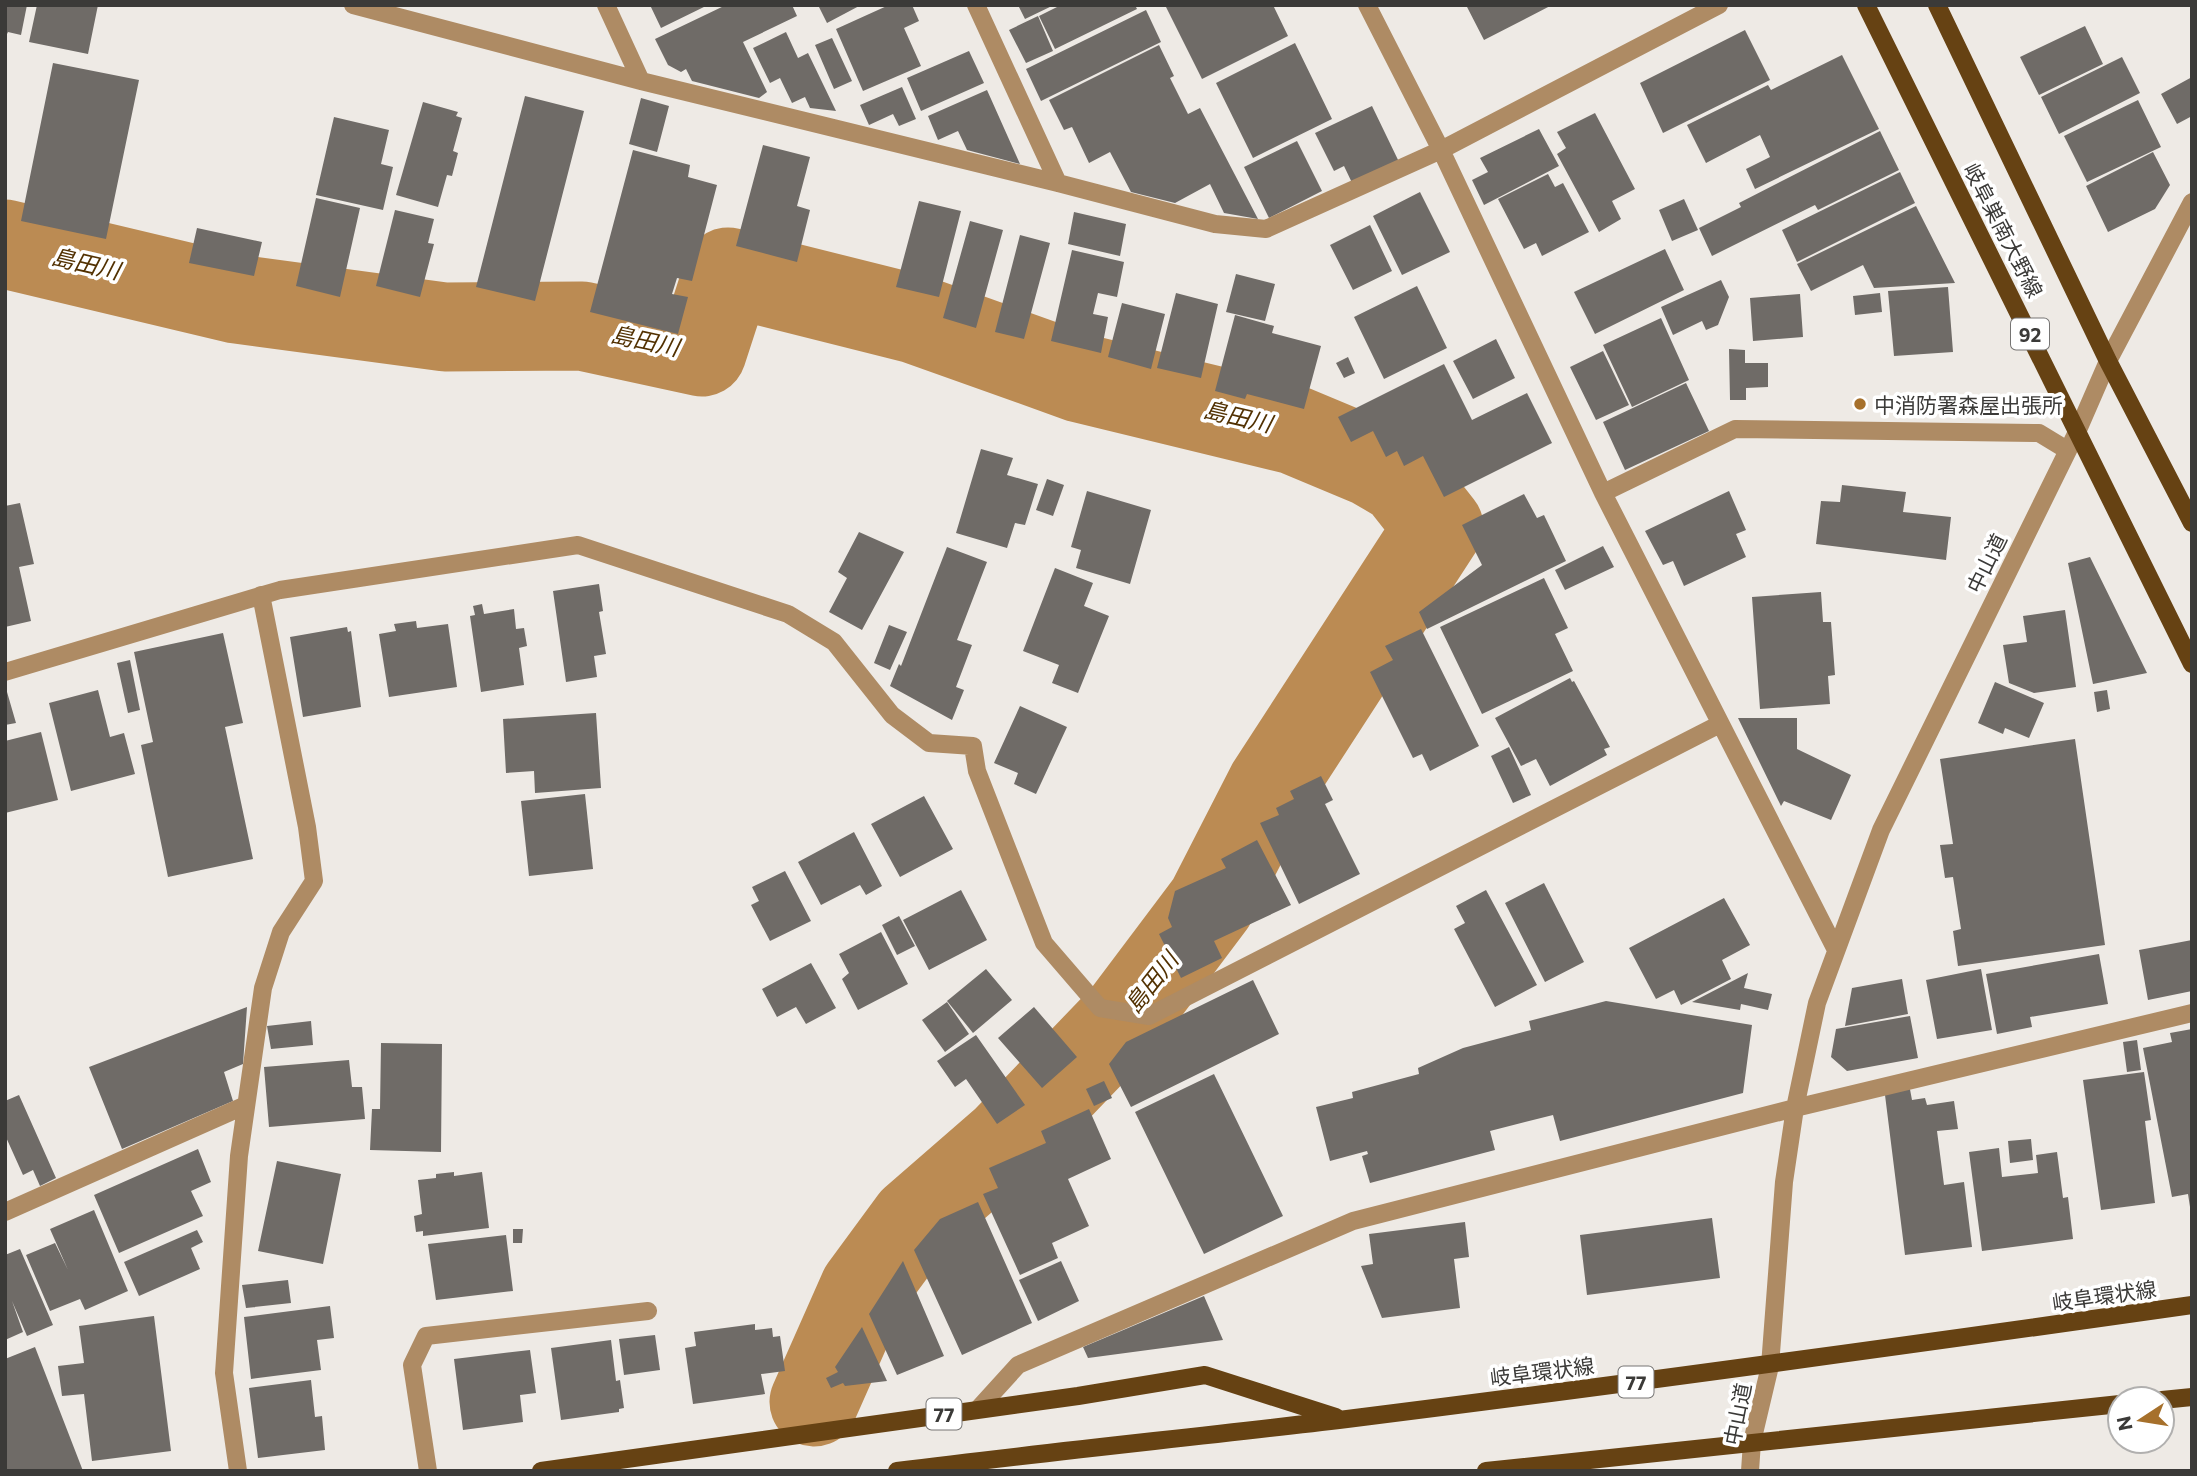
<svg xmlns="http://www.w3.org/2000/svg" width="2197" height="1476" font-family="Commissioner,'Noto Sans JP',sans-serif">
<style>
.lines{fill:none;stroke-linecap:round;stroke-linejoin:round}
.river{stroke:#bb8b53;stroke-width:89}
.building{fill:#6f6b67}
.minor{stroke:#ae8b64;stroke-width:18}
.major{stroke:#664213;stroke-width:18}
.poi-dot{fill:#a6702b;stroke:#fff;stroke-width:2.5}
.labels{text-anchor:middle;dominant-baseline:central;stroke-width:7;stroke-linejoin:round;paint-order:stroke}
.shield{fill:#fff;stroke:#767574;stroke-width:2}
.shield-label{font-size:19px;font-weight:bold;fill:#3b3a38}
.street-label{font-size:21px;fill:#3b3a38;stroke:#fff}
.poi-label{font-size:21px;fill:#3b3a38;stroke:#fff;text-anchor:start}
.water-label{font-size:23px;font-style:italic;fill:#523102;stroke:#fff}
</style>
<rect width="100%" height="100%" fill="#eeeae5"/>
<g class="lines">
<!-- river -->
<path class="river" d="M5,244L236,299L445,327L582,326L702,352L728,272L915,319L1080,378L1294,430L1373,463L1402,480L1439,527L1271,786L1211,903L1126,1016L1006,1141L914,1221L864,1289L814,1402"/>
</g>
<!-- building -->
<path class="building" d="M5,5H27L21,35L8,32L5,38Z
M37,5H98L88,54L29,42Z
M650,5H708L661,28Z
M726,5H792L797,16L743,42L767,92L759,98L692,81L686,69L681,72L668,65L655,39Z
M818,5H861L827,23Z
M889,5H912L919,21L904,28L921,66L863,91L836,29Z
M1018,5H1054L1025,19Z
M1061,5H1135L1137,9L1055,49L1039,16Z
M1165,5H1273L1288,36L1202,79Z
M1466,5H1552L1484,40Z
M1146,10L1161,42L1041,101L1026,69Z
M1038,16L1053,51L1026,63L1009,30Z
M2085,26L2103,64L2039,95L2020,57Z
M1745,30L1770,80L1663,133L1640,83Z
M786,32L798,58L808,53L836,111L810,108L805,97L792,103L780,78L770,83L753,48Z
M832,38L852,81L834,89L815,45Z
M1295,43L1332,119L1253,158L1216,83Z
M1159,45L1174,76L1170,78L1188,114L1200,108L1258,219L1224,213L1210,184L1175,203L1131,192L1110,152L1089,163L1072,127L1064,130L1049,100Z
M969,51L984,83L921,111L907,78Z
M1842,55L1879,129L1755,189L1746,169L1770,157L1760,135L1706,163L1687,125L1768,85L1771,90Z
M2122,57L2140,93L2059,134L2041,97Z
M53,63L139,80L106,239L21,221Z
M2192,77V116L2177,124L2161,94Z
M902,87L916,119L899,126L893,114L869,125L860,105Z
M987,90L1020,164L967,150L958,131L938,140L928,116Z
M525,96L584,111L535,301L476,287Z
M641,98L669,106L657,152L629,144Z
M2138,100L2161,147L2087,182L2064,136Z
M423,102L458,112L456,116L462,118L453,151L458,153L452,176L447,175L438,207L396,195Z
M1372,106L1400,164L1354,187L1344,166L1334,171L1315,133Z
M1595,113L1635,189L1612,201L1621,219L1599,232L1557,154L1566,148L1557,132Z
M334,117L389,130L381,164L393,167L383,210L316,195Z
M1539,129L1559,166L1484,205L1472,180L1488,172L1480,158Z
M1880,131L1899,170L1818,210L1815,205L1712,256L1699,228L1741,207L1739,203Z
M1297,141L1322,191L1269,218L1244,167Z
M763,145L810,157L797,206L810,210L797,262L736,246Z
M633,150L690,165L688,177L717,185L692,281L677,278L672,294L688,297L678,334L590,312Z
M2153,152L2170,185L2155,209L2108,232L2086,186Z
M1900,172L1915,203L1797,262L1782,230Z
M1548,174L1555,187L1563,183L1589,232L1542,256L1536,243L1524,249L1498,199Z
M1420,192L1450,252L1402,275L1373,216Z
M316,198L360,208L340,297L296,286Z
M1684,199L1698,230L1672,241L1659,210Z
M919,201L961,211L939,297L896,287Z
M1916,206L1955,283L1874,288L1863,265L1811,291L1797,264Z
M395,210L434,219L428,243L434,244L420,297L376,286Z
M1074,212L1126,224L1120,256L1068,244Z
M970,221L1003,230L976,328L943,318Z
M1370,225L1392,271L1353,290L1330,245Z
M197,228L262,242L254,276L189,263Z
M1020,235L1050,243L1024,339L995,332Z
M1665,249L1684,290L1595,334L1574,292Z
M1072,250L1124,262L1117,297L1098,293L1093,314L1108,317L1101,353L1051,341Z
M1236,274L1275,284L1265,321L1226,312Z
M1721,280L1729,297L1718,325L1706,330L1702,321L1673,335L1661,307Z
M1417,286L1447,348L1384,379L1354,317Z
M1948,287L1953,352L1894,356L1888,291Z
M1176,293L1218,304L1201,378L1157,368Z
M1880,293L1882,312L1855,315L1853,296Z
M1800,294L1803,337L1753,341L1750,298Z
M1122,303L1165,314L1151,369L1108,357Z
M1235,315L1274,326L1272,333L1321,346L1304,409L1247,394L1245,399L1215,391Z
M1661,318L1689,380L1632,407L1603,345Z
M1496,339L1515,378L1473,399L1453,361Z
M1729,349L1745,350V363H1768V387L1746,388V400H1730Z
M1603,351L1629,405L1596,420L1570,367Z
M1348,357L1355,373L1344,378L1336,363Z
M1444,364L1472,420L1527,393L1552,443L1444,497L1423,456L1404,466L1397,451L1386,457L1373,431L1351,442L1338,417Z
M1686,383L1709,431L1625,470L1603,422Z
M981,449L1013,458L1007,475L1038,484L1025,525L1015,523L1007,548L956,533Z
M1047,479L1064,485L1053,516L1036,510Z
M1842,485L1906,492L1903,512L1951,517L1946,560L1816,544L1821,501L1840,502Z
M1087,491L1151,510L1130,584L1076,568L1081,550L1071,547Z
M1729,491L1746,530L1736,534L1746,557L1684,586L1673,561L1663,565L1645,531Z
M1524,494L1537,518L1544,515L1566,561L1427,629L1419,612L1482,565L1462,525Z
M20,503L34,564L19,567L31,621L5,627V506Z
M859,532L904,552L862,630L829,612L847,578L838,572Z
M1603,546L1614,567L1565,590L1555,570Z
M947,547L987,562L957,640L972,645L956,687L964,690L952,720L890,686L899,664L901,666Z
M2090,557L2147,673L2093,684L2068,563Z
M1055,568L1093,583L1084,606L1109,616L1078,693L1052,683L1059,665L1023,651Z
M1544,578L1568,628L1555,634L1573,671L1482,714L1440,627Z
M599,584L603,611L599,612L606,654L594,656L597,677L566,682L553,591Z
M1821,592L1823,622H1831L1835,675L1828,676L1830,704L1760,709L1752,597Z
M482,604L484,614L514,609L516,629L524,628L527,646L519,648L524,685L481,692L470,616L475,615L473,606Z
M2065,610L2076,687L2034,693L2009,683L2003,645L2027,642L2023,616Z
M416,621L417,628L448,624L457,687L389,697L379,634L396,631L394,624Z
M889,625L907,632L890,670L874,663Z
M347,627L348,632L351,631L361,707L303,717L290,637Z
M1421,629L1479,746L1430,771L1422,754L1413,758L1370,672L1393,660L1385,646Z
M223,633L243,723L225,727L253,859L168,877L141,745L153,742L134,652Z
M130,660L140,710L128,713L117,663Z
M1570,678L1572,682L1574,681L1610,747L1604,749L1607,755L1550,786L1536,759L1521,766L1495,718Z
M1995,682L2044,703L2029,738L2005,728L2003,734L1978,723Z
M5,685L16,723L5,725Z
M98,690L110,737L124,733L135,774L71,791L49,703Z
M2107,690L2110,709L2097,712L2094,692Z
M1020,706L1067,727L1036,794L1014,784L1018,773L994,763Z
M596,713L601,788L535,793L534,771L506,773L503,719Z
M1738,718H1797V749L1851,775L1831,820L1784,801L1781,806Z
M41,732L58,800L5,813V741Z
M2075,739L2105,945L1958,966L1953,931L1961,929L1953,877L1945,878L1940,845L1953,844L1940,759Z
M1509,747L1531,795L1513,803L1491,756Z
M1321,776L1333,800L1325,804L1360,874L1299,904L1260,823L1279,815L1276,808L1294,799L1290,791Z
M585,794L593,869L529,876L521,801Z
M924,796L953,849L900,877L871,824Z
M854,832L882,886L866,895L860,885L821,905L798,862Z
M1257,840L1291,905L1214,941L1222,958L1181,978L1159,934L1172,927L1168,918L1175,891L1226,868L1221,859Z
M785,871L811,921L770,941L751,905L759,901L752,887Z
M1544,883L1584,962L1545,982L1505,903Z
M961,890L987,940L929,970L903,920Z
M1486,890L1537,985L1495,1007L1454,929L1465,923L1456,906Z
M1724,898L1750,945L1722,960L1731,979L1681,1005L1674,990L1656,999L1629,948Z
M899,916L915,946L897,955L882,925Z
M881,932L908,984L858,1010L842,979L849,973L839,954Z
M2192,940V991L2148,1000L2139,950Z
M2099,954L2108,1004L2030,1017L2032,1027L1997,1034L1986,974Z
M811,963L836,1008L806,1024L796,1007L777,1017L762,989Z
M986,969L1012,1000L973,1033L947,1001Z
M1981,969L1992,1030L1937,1039L1926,980Z
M1748,973L1744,988L1772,994L1768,1010L1741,1004L1740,1010L1692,1002Z
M1902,979L1908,1014L1845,1026L1852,988Z
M1253,980L1279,1034L1131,1107L1109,1064L1126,1042Z
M1606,1001L1752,1025L1743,1093L1560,1141L1553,1115L1490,1131L1495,1150L1370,1183L1362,1156L1368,1154L1367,1151L1330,1161L1316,1107L1353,1098L1352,1092L1419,1074L1418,1068L1463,1048L1531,1030L1529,1021Z
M947,1002L969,1034L945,1052L922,1020Z
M247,1007L243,1064L224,1072L233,1101L122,1149L89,1067Z
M1034,1007L1077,1057L1042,1088L998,1038Z
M1910,1016L1918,1058L1847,1071L1831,1057L1836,1029Z
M311,1021L313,1045L271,1049L267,1026Z
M2192,1029V1207H2190L2188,1194L2172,1197L2143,1048L2172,1042L2170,1033Z
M976,1035L1025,1105L997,1124L966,1079L955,1087L937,1061Z
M2137,1040L2141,1070L2127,1072L2123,1042Z
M381,1043L442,1044L441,1152L370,1150L372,1109H380Z
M349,1060L352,1087H362L365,1119L269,1127L264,1067Z
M2144,1072L2151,1120L2145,1121L2155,1203L2101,1210L2083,1080Z
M1214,1074L1283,1216L1204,1254L1135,1112Z
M1104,1081L1112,1098L1094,1106L1086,1089Z
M1909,1084L1912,1100L1925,1098L1927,1105L1954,1101L1958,1129L1937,1131L1944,1185L1964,1182L1972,1247L1905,1255L1884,1087Z
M19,1095L56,1178L40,1186L33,1170L23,1175L5,1135V1101Z
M1089,1109L1111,1159L1068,1179L1089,1226L1052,1243L1058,1258L1020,1275L983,1194L998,1188L989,1168L1046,1143L1041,1131Z
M2031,1139L2033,1160L2010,1163L2008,1141Z
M1999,1148L2002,1177L2038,1173L2036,1155L2057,1152L2063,1198L2068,1197L2073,1239L1982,1251L1969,1152Z
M198,1149L211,1182L191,1191L203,1216L119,1253L94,1195Z
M277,1161L341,1174L323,1264L258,1251Z
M454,1172V1176L482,1172L489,1228L423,1236V1231L416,1232L414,1216L422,1214L418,1180L436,1178V1174Z
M978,1202L1032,1323L962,1355L914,1250L940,1219Z
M94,1210L128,1291L85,1310L80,1299L50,1311L26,1255L55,1243L68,1270L50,1229Z
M1712,1218L1720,1278L1587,1295L1580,1235Z
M1465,1222L1469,1257L1454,1259L1460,1308L1382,1318L1361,1266L1373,1264L1369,1234Z
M513,1229H523L522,1243H513Z
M197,1230L203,1242L191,1248L200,1269L139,1296L124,1262Z
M506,1235L513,1291L436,1300L428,1244Z
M20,1249L53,1325L27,1336L12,1301L23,1332L5,1340V1255Z
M903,1261L944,1356L897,1375L869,1314Z
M1061,1261L1079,1301L1038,1321L1019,1280Z
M288,1280L291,1303L246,1308L242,1285Z
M1204,1296L1223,1340L1088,1358L1083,1347Z
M330,1306L334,1338L317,1340L321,1370L251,1379L244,1317Z
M154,1316L171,1451L92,1461L84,1394L62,1396L58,1366L84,1363L79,1326Z
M755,1324V1330L772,1328L773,1337L780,1336L785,1371L761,1374L765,1394L693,1404L685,1348L696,1346L694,1332Z
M862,1327L887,1381L845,1386L843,1383L831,1388L826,1378L838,1372L835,1367Z
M655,1335L660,1370L624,1375L619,1339Z
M611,1340L616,1381L620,1380L624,1408L619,1409V1412L561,1420L551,1348Z
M35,1347L83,1471H5V1359Z
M530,1350L536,1393L520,1395L523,1422L463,1430L454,1359Z
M311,1380L315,1417L322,1416L325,1450L258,1458L249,1388Z"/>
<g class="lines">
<!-- minor -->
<path class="minor" d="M353,5L641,81L1058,183L1215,224L1266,229L1441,150L1719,5
M606,5L641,81
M976,5L1058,183
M1367,5L1441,150L1603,493L1836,950
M1603,493L1735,429L2039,433L2067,450
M5,672L280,590L578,545L788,614L834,642L892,715L929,743L973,746L977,771L1044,943L1100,1008L1149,1016L1720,724
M5,1212L246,1105
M978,1409L1018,1365L1353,1221L1795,1108L2192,1013
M238,1471L224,1373L239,1156L263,988L281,932L314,881L307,827L261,595
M428,1471L412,1365L426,1336L648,1311
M1750,1471L1752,1442L1770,1366L1784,1182L1795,1108L1817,1003L1881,830L2078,430L2108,361L2192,202"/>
<!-- major -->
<path class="major" d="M1866,5L2192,664
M1937,5L2108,361L2192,523
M2162,1400L2192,1397
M541,1471L1078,1396L1205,1375L1336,1417
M897,1471C1047,1452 1197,1437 1347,1419C1629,1384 1910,1345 2192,1305
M1486,1471L2120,1404"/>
</g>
<!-- markers -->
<circle class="poi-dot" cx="1860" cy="404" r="7"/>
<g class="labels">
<!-- shield labels -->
<g class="shield">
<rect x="2011" y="318.5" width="38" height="31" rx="5"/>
<rect x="1618.5" y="1366.5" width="35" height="31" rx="5"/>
<rect x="926.5" y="1398.5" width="35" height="31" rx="5"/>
</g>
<g class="shield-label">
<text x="2030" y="334">92</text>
<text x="1636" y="1382">77</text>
<text x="944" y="1414">77</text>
</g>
<!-- street labels -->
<g class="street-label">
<text transform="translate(2004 230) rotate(63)">岐阜巣南大野線</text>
<text transform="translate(1986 563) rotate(-64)">中山道</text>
<text transform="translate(2104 1295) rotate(-8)">岐阜環状線</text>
<text transform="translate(1542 1371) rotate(-7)">岐阜環状線</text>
<text transform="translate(1737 1414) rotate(-79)">中山道</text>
</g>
<!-- poi labels -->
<g class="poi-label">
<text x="1874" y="404">中消防署森屋出張所</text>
</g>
<!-- water labels -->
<g class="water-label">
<text transform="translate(86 263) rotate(13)">島田川</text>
<text transform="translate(645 340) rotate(12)">島田川</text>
<text transform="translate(1238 416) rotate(13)">島田川</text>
<text transform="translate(1151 982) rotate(-52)">島田川</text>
</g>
</g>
<!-- border -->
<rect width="2197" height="1476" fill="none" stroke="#3b3a38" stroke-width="14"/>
<!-- north arrow -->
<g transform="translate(2141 1420) rotate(258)"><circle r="33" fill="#ffffff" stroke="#b1b0af" stroke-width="2"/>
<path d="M0-5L12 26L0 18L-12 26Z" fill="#a6702b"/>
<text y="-10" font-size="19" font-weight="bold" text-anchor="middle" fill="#3b3a38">N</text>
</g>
</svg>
